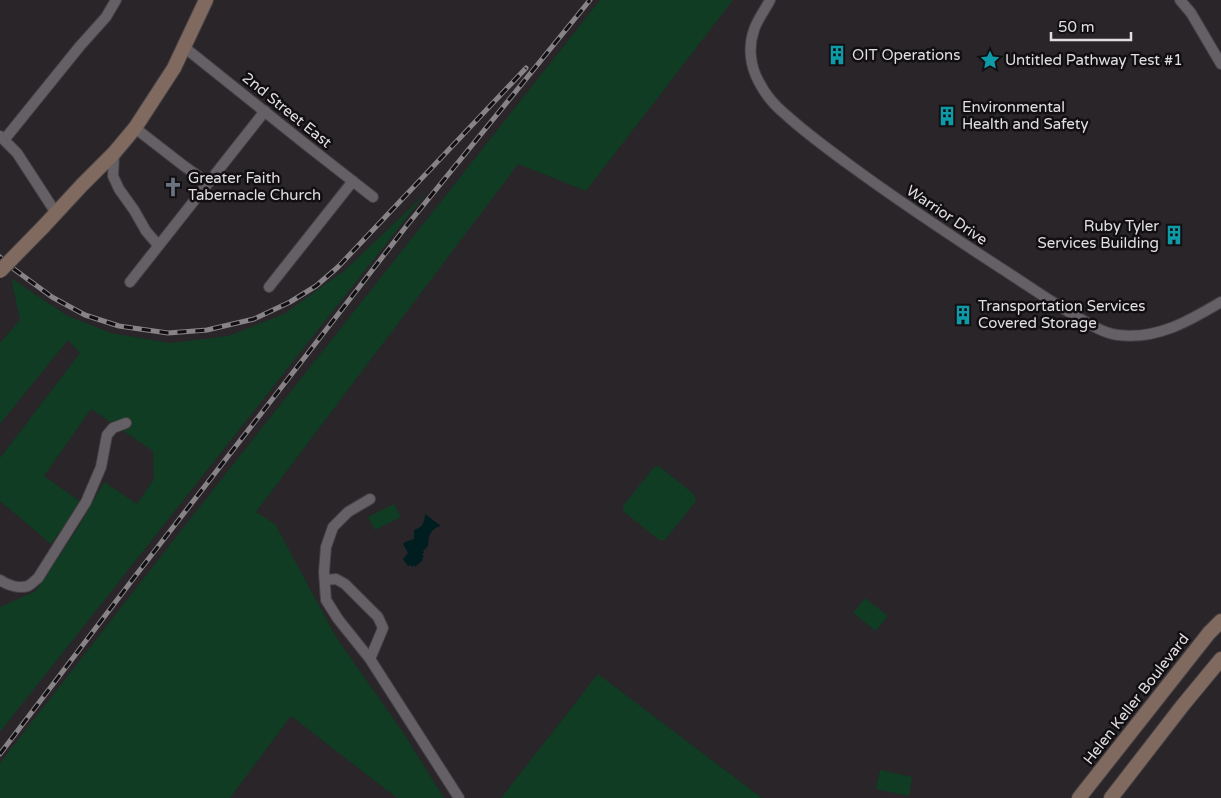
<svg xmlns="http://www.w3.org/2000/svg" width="1221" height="798" font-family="'Varela Round',sans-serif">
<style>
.green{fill:#0f3c23}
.water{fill:#001d20}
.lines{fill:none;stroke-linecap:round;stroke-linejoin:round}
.street-casing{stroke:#444044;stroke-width:12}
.secondary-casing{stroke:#444044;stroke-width:16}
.street{stroke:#656065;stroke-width:10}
.secondary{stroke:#80695f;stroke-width:14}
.rail-casing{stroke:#878387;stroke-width:5}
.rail{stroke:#110f11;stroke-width:3;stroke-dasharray:9;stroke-linecap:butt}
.secondary-bridge-casing{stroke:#444044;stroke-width:16;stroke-linecap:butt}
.secondary-bridge{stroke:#80695f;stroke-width:14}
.labels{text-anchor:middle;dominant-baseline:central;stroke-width:5;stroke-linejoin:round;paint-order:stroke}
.poi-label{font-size:15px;fill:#e1dee1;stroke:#110f11;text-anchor:start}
.street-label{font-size:15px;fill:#e1dee1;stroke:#110f11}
</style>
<rect width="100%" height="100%" fill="#292529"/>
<!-- green -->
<path class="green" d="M600,0H733L586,191L518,164L256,512L275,524L336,637L402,731L444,798H397L291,716L230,798H0V763L190,519Z
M427,192L0,732V607L36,591L78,528L104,482L137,504L154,479L153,451L91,409L44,476L81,502L51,544L0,501V458L80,353L68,340L0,424V343L20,320L11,278L66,315L111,333L170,343L228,336L284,314L344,271Z
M659,466L695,495L696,501L665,540H659L623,511V506L654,467Z
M394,504L401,517L375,530L368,517Z
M865,598L888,616L876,631L853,613Z
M598,674L762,798H501Z
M880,770L912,777L909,796L876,789Z"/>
<!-- water -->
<path class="water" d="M425,514L441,526C431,528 428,536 428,546L423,551L424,553L422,554L424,557L422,558L423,560L415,567L414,565L412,567L410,565L408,566L403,559L408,553L403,544L405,542L414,539V530C422,528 425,522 425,514Z"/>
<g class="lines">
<defs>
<path id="street" d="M770,0C765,10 757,20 754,30C748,47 750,66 759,82C765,94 774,105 785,114C809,136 836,155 862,174C912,210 962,243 1013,276C1033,289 1053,303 1074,315C1088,323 1102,333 1118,335C1157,340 1189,321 1221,302
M1180,0L1191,13L1221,64
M184,47L304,143L373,197
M135,128L184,166L208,183
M0,136L17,153L56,213
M4,140L80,46L106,17L116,0
M114,153L113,176L119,189L134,210L146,231L158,245
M130,282L265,111
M269,287L353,181
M370,499L348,512L333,527L326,547L324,572L326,600L338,619L370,659L459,798
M0,580C7,585 19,589 28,586C32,584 35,580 38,578L86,502L101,467L107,435L113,428L126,423
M325,580L336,579L345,584L378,617L383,628L370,659"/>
<path id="secondary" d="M44,226L82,185L114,153L135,128L174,68L206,0
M1079,798L1209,633L1221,621
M1111,798L1183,705L1221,659"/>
</defs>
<!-- street casing -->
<use href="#street" class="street-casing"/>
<!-- secondary casing -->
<use href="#secondary" class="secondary-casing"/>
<!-- street -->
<use href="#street" class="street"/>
<!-- secondary -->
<use href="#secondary" class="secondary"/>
<defs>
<path id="rail" d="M0,257L7,264L52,297L85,315L119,326L168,333L207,330L254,319L290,302L316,286L338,267L526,68
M0,754L136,575L408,224L590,0"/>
</defs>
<!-- rail casing -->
<use href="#rail" class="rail-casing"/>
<!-- rail -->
<use href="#rail" class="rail"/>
<defs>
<path id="secondary-bridge" d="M0,271L44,226"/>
</defs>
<!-- secondary-bridge casing -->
<use href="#secondary-bridge" class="secondary-bridge-casing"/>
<!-- secondary-bridge -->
<use href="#secondary-bridge" class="secondary-bridge"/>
</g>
<!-- icons -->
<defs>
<symbol id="building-bare" viewBox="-9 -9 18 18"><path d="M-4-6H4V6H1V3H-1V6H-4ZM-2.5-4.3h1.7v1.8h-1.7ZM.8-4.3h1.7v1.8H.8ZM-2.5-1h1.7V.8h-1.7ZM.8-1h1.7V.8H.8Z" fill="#0f9aa8" stroke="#110f11" stroke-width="2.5" paint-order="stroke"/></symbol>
<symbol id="sight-bare" viewBox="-9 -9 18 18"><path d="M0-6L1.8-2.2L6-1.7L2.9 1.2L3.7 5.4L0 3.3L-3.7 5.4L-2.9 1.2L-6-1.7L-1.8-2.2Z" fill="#0f9aa8" stroke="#110f11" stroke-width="2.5" paint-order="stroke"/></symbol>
<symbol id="church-bare" viewBox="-9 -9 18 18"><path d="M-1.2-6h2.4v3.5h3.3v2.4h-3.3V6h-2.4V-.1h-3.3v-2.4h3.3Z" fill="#6b7280" stroke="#110f11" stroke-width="2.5" paint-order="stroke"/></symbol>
</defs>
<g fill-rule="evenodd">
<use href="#building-bare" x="823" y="41" width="28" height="28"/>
<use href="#sight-bare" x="976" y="46" width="28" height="28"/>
<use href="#building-bare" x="933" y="102" width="28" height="28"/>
<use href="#church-bare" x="159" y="173" width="28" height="28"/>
<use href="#building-bare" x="1160" y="221" width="28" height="28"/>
<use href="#building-bare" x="949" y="301" width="28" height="28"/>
</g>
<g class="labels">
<!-- poi labels -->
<g class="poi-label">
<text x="852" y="55">OIT Operations</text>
<text x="1005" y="60">Untitled Pathway Test #1</text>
<text x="962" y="107">Environmental<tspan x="962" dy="17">Health and Safety</tspan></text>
<text x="188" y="178">Greater Faith<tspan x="188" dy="17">Tabernacle Church</tspan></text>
<text x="1159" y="226" text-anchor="end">Ruby Tyler<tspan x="1159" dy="17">Services Building</tspan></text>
<text x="978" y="306">Transportation Services<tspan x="978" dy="17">Covered Storage</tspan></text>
</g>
<!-- street labels -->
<g class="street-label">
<text transform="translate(287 110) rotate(39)">2nd Street East</text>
<text transform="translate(947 215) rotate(34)">Warrior Drive</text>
<text transform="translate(1136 699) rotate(-52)">Helen Keller Boulevard</text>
</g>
</g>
<!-- scale -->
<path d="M1051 32v8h80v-8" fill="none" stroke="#e1dee1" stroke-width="2.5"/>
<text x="1058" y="32" font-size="15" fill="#e1dee1" stroke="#110f11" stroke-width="4" paint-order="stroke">50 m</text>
</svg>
